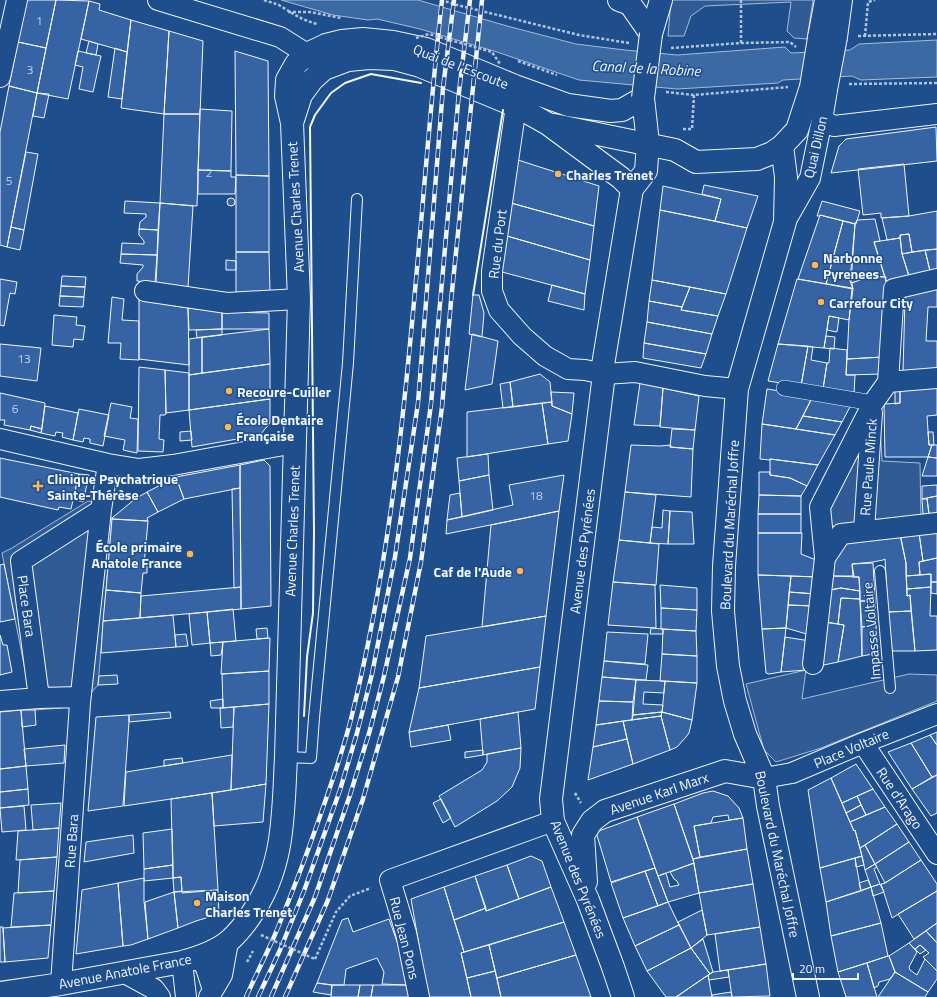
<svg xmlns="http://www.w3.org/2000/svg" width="937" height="997" font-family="'Titillium Web',sans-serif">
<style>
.parking{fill:#305b95;stroke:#a8bbd7}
.water{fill:#3b69a3;stroke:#a8bbd7}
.building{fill:#3563a3;stroke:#f2f6ff}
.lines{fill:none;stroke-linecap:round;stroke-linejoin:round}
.service-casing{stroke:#f2f6ff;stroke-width:12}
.pedestrian-casing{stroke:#f2f6ff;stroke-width:16}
.minor-casing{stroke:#f2f6ff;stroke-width:22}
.tertiary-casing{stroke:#f2f6ff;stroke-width:24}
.secondary-casing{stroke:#f2f6ff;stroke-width:24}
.path{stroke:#b3c4dc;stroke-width:2.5;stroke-dasharray:3 2;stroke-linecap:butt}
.service{stroke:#1f4e8c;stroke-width:10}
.pedestrian{stroke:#1f4e8c;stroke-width:15}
.minor{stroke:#1f4e8c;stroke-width:20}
.tertiary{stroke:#1f4e8c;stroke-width:22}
.secondary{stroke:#1f4e8c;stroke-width:22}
.rail-casing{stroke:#f2f6ff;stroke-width:4.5}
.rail{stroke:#1f4e8c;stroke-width:3;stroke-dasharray:9;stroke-linecap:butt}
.minor-bridge-casing{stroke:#f2f6ff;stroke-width:22;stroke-linecap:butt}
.secondary-bridge-casing{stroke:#f2f6ff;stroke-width:24;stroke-linecap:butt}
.path-bridge{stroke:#b3c4dc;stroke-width:2.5;stroke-dasharray:3 2;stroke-linecap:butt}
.minor-bridge{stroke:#1f4e8c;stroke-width:20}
.secondary-bridge{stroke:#1f4e8c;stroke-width:22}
.wall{stroke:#f2f6ff;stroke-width:2}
.poi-dot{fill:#ffb74d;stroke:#1f4e8c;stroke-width:1.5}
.labels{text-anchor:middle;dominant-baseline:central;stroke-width:3;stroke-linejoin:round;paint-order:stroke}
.number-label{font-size:12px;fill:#c3d1e8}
.street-label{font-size:14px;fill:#f2f6ff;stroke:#1f4e8c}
.poi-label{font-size:14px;font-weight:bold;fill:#f2f6ff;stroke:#1f4e8c;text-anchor:start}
.water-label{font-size:15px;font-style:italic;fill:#f2f6ff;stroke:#1f4e8c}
</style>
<rect width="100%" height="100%" fill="#1f4e8c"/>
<!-- parking -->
<path class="parking" d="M671,0H813L807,39L794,38L787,31L791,2L705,6L691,16L684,36H668Z
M879,407L882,461L920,463L921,520L817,538L814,496L860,409Z
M88,501L103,503L112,519L98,685L82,703L61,708L35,710L27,680L2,553L12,548Z
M806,670L802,699L909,674L937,675V701L821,748L776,762L764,750L746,684Z"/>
<!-- water -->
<path class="water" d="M281,0H418L507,26L576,44L625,50L677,55L785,47L791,53L850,50L859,44L937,40V77L861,80L852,76L783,80L778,83L677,89L579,80L497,52L420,29L377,19L368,20L333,15Z"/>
<!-- building -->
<path class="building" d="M27,0H56L46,48L18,42Z
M56,0L89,1L68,99L37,93Z
M89,1L100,4L99,10L131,20L127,52L81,39Z
M131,20L169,31L164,114L121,108Z
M169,31L203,41L200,114H164Z
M89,41L98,44L96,55L86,53Z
M18,42L46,48L37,93L9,86Z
M115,48L127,52L122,99L108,97Z
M78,51L101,56L93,92L79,89L83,67L75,65Z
M235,51L268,61L269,176L236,175Z
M9,86L37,93L7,247L0,245V132Z
M37,93L49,94L44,118L33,116Z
M200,109L232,111L231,171L198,170Z
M164,114H200L197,206L160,203Z
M936,127L937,161L831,173L839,146L846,139Z
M26,152L38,154L24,230L11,227Z
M518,160L599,186L594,226L511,203Z
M904,164L909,216L881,218V213L863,215L858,169Z
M198,170L231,171V177H236L235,194H198Z
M236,175L269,176V252H236Z
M704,185L758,196L747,228L715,221L721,199L702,194Z
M663,186L721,199L715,221L660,210Z
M227 202a4 4 0 1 1 8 0a4 4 0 1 1-8 0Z
M125,201L160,203L158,230L139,229L140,222L146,217V214L124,213Z
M822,201L860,211L856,224L820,215V216H817Z
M160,203L193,206L188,287L156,283Z
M511,203L594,226L590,260L507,236Z
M660,210L747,228L726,294L652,280Z
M937,211V249L912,252L909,234L900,235V238L887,240L882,218L909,216Z
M820,215L843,221L826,284L798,279Z
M875,219L880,241L874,242L885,277L870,276L851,283L855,224L857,220Z
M843,221L855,224L850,281L853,289L826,284Z
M11,227L24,230L20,250L7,247Z
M139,229L158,230L157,255L121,254L122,243L144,244V241L139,235Z
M909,234L912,252L902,254L900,235Z
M507,236L590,260L585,294L502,272Z
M900,238L902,254L909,276L886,281L874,242Z
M937,249V269L930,271L925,250Z
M925,250L930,271L909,276L902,254Z
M236,252H269L270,293H236Z
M121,254L157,255L155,283L137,281V274L143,267V265L120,263Z
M226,260L236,261V270H226Z
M62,276L86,277L85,287L61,286Z
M870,276L886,277L883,357L847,359L849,320L853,289L852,283Z
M0,279L17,282L15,294L10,293L4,326L0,325Z
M797,279L852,288L849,320L829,316L824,348L778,344Z
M652,280L690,287L682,307L649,301Z
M552,285L585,294L584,310L548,301Z
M61,286L85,287L84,297L60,296Z
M690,287L726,294L718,316L681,310Z
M937,289V307H928L926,341H937V372H903L905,297Z
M473,295H479L484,313L482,337L469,334Z
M60,296L84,297L83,307L59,306Z
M112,297L124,299L122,320L139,321V360L120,359L121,343H108Z
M139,300L188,308L189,365L139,359Z
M649,301L682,307L681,310L718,316L712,334L647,322Z
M188,308L222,312V329L189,330Z
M222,312L269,313V329H222Z
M54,315L77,317L76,325L85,326L83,340L74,339L73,347L52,345Z
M829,316L839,318L837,332L827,330Z
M647,322L712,334L706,354L644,343Z
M222,329V335L197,338L196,330Z
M269,329L270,364L202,373V337Z
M472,334L498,341L492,384L465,390Z
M826,336L835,337L834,349L824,348Z
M202,337V373L189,375V339Z
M644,343L706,354L701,368L643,358Z
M0,344L41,348L37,381L0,376Z
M778,344L808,346L801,386L768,381Z
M808,346L813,347L811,360L827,363L823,389L801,386Z
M830,348L847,350L846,375H855L854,394L823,389L827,363H829Z
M883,357L882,374L846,375L847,359Z
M270,364V399L189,410V375Z
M139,367L165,370L166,413L165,415H160L159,439L164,440L163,452L138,451Z
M165,370L189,373V410L166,413Z
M540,374L550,382L552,402L513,407L510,382Z
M510,382L513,407L503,408L500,384Z
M640,383L663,388L660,426L634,425Z
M937,387V415L927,416L929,445H932L928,457H885L884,404L900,403V390Z
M663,388L699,396L695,430L660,427Z
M767,389L813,396L796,429L762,424Z
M895,390H900V403L895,404Z
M551,392L574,393L572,414L552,406Z
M0,393L45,403L42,429L31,426L30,430L4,425L5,420H0Z
M813,396L851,405L842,422L803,416Z
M270,399V423L260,435L192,447L189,410Z
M552,402V406L572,414L568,441L548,444L542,403Z
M111,403L132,407L130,418L138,419L137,453L123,450L125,440L104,436Z
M542,403L548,444L467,457V412Z
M45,406L78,413L73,440L62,437L63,433L56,432L55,436L41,433Z
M79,409L109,415L103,446L90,443V439L84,438L83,442L73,440Z
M803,416L842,422L835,435L796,429Z
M762,424L796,429L835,435L818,465L770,459V460L760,459Z
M31,426L42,429L41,433L30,430Z
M672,429L695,430L693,449L670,447Z
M191,431L192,440L180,441V432Z
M928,432H933L934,445H929Z
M631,445L660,446L671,445L670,447L693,449L691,497L625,492Z
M932,445H937V458L928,457Z
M488,454L489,475L459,481L457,458Z
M928,457L937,458V476H922Z
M0,458L79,474L71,509L59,507L58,510L0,497Z
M770,459L818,465L807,486L790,478L770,475Z
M264,460L270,466L271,606L241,609L240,465Z
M240,465V488L184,499L176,477Z
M759,472H770V475L790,478L807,486L801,496L759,495Z
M79,474L89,475L83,502L73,499Z
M489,475L493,510L462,517L459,481Z
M564,475L559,511L446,534L447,520L513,505L509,485Z
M176,477L184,499L158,512L147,492Z
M937,485V496L922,499V486Z
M240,488L241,587L234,588L232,489Z
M147,492L158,512L147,518L148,521L112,519V518L135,499Z
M625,492L656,495L650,543L619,540Z
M460,493L462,517L447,520L450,495Z
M759,495L801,496V514H758Z
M937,496V514H929L927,498Z
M922,499H927L929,514H923Z
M663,510L670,511L668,544L650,543L652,527L662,528Z
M559,511L546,616L482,627L491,525Z
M670,511L692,512L694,544H668Z
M758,514H801V533H758Z
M112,519L148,521L144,565L147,566V573H143L141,593L106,590Z
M937,532V558L923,561L919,533Z
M758,533H802L801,554L816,560L818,577L758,575Z
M900,533H919L923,561L919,562L920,575L906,576V563Z
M900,535L906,563L907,596L910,595L911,611L888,612L885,559L883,560L873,562L852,564L854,576H832L836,553L844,545L849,543Z
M619,540L659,544L656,585L613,582Z
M937,558V582H931V574L920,575L919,562Z
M873,563L875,601H860L859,577H853L852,564Z
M4,564L15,619L0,622V565Z
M931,574V587L907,589L906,576Z
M758,575L791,576L786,628L762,629Z
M791,576L818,577L816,594L789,592Z
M832,576L859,577L860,591L841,588L830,590Z
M613,582L655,585L656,628L608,625Z
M931,582H937V594L931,593Z
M660,585L697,588V610L661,608Z
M241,587V609L140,618L141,596Z
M931,587L930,616H937V650L915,651L910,595L907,596V589Z
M841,588L860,591V599L841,598L838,624L825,622L830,590Z
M106,590L141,593L140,618L103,621Z
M789,592L816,594L814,606L788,605Z
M841,598L860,599L862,656L838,662L844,625L838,624Z
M860,601H875L876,625L862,627Z
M788,605L814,606L810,635L786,628Z
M661,608L697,610L696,631L661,629Z
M233,609L236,641L210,643L207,612Z
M911,611L915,651H892L888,612Z
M207,612L210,643L192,645L189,614Z
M173,615L176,647L101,653L103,621Z
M546,616L540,667L419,688L426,636Z
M825,622L844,625L838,662L819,666Z
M876,625L878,653L862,656V627Z
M267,628L268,638L257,639L256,629Z
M651,628L663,629V634H650Z
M786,628L781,672L769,674L766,673L762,629Z
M663,629L696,631L697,656L662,654Z
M607,632L648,634L645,664L604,661Z
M186,634L188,646L176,647L175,635Z
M0,635L3,645H7L12,672L0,675Z
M785,637L810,641L806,670L781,672Z
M270,638L269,671L221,674L223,642Z
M223,642L221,655L211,656L210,643Z
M662,654L697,656V683L660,681Z
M604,661L648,665L646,680L602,677Z
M540,667L535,709L409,732L419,688Z
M269,671V704L223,708L222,674Z
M117,675L118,684L98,685L99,676Z
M602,677L636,680L633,702L599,701Z
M636,680L665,681L664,693L644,692L643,704L663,705L662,712L633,715Z
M665,681L697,683L692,720L662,712Z
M223,699V708H211L210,701Z
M599,701L633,702L632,720L596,725Z
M269,704L266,784L231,790L234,707Z
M234,707L233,727L221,728L220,708Z
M21,710H35L36,725L22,727Z
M21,710L26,766L0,769V712Z
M170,712L171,718L129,722V715Z
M518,712L521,748L483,755L480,719Z
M662,712L661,716L632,720L633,715Z
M662,712L692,720L689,733L686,737L677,747L670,750L661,716Z
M128,715H129V722L123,806L88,811L96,717Z
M661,716L670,750L633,764L623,721Z
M623,721L627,739L593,747L596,725Z
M448,725L451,740L411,747L409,732Z
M937,732V745L930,735Z
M930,735L937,745V775L932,777L911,743Z
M627,739L633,764L588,780L593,747Z
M911,743L932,777L912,789L888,752Z
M65,745L64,763L26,766L24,749Z
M521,748L520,768L512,787L497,801L455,827L439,796L482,770L487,762V754Z
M483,750V755L465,758V752Z
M232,755L231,790L124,806L126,772Z
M182,758L183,763L164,766V760Z
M856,764L873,789L842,803L831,778Z
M26,766L28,789L0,792V769Z
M937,775V813L931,816L912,789Z
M831,778L850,822L854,831L855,830L862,856L820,868L808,790Z
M266,784L263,822L214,826L212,793Z
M28,789L29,805L0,808V792Z
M873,789L885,807L866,815L857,796Z
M713,791L728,796L739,808L743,818L729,820L728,815L713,817L711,823L694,826L700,857L693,859L674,804L703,793Z
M212,793L218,890L182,893L181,877L173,878L171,799Z
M857,796L861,805L846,813L842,803Z
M441,799L451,818L443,823L433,803Z
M61,803L59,828L33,830L31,805Z
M674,804L694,863L658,876L637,817Z
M861,805L866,815L850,822L846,813Z
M24,806L26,830L2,832L0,808Z
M885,807L897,824L860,848L855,830L854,831L850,822Z
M637,817L655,868L611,882L596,832Z
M743,818L747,849L700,857L694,826Z
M897,824L909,842L875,864L865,845Z
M59,828L57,857L16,860L18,831Z
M172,829L173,865L144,869L143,833Z
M133,835L134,853L84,862L86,842Z
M909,842L921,860L885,883L875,864Z
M865,845L875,864L865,870L860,848Z
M747,849L753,884L699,893L693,859Z
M531,856L542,861L551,887L519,899L507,865Z
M862,856L864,865L856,867L855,858Z
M57,857L54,891L18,893L20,860Z
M855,858L861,891L826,902L820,868Z
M921,860L937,884V891L892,918L881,884L885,883Z
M694,863L699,893L668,902L658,876L666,873L670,887L679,885L677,881L674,879L670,872Z
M875,864L877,867L874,869L880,884L871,887L865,870Z
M173,865V878L144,881V869Z
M507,865L519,899L486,911L475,876Z
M655,868L668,902L658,906L645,871Z
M645,871L658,906L623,918L611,883Z
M475,876L486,908L454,920L444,887Z
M181,877L182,891L174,892L173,878Z
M144,878V901L148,939L131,945L123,946L118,883Z
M868,880L871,887L861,891L859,883Z
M118,883L123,946L76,954L82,890Z
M753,884L760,927L707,935L699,893Z
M880,884L884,892L873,896L871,887Z
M444,887L464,952L461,953L471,997H428L411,899Z
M551,887L564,922L464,952L454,920L486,908V911Z
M871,887L881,923L831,936L826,902Z
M218,890L219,914L196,921L178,928L174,892Z
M54,891L51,925L11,927L14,893Z
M937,891V923L914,939L898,914Z
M174,892L178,928L148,939L145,902Z
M668,902L679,925L635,946L623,918Z
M702,910L707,935L691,948L678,922Z
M348,918L353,932L389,919L401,953L406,985L382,984L384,972L377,958L346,969L344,985H332L317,983L342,920Z
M564,922L576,955L497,978L489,945Z
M881,923L888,956L838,972L831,936Z
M937,923V943L926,931Z
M51,925L48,958L5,962L3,928Z
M679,925L691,948L647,971L635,946Z
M0,927H3L5,962H0Z
M760,927L766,964L720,971L715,934Z
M926,931L937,943V971L923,957L929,953L920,945L915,949L909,943Z
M703,939L713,972L710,974L691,948Z
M909,943L917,952L909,967L910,970L917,975L925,959L937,971V979L928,992L895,972L889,956Z
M489,945L495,971L467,978L461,953Z
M920,945L926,950L920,954L915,949Z
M691,948L710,974L676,997H666L647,971Z
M576,955L591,997H501L497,978Z
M888,956H889L895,972L890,979L879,982L878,986L874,988L867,963Z
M867,963L877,997H846L838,972Z
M766,964L770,996L732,997L728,970Z
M728,970L729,977L709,980L708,975L713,972Z
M495,971L501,997H471L467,978Z
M895,972L928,992L925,997H878Z
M708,975L712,997H676Z
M317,983L332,985L331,995L313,992Z
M332,985H360L358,997H331Z
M360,985H373L371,997H358Z
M373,985H406L409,997H371Z
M731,992L732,997H712V995Z"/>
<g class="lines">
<defs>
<path id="service" d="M880,571L890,688
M286,757L311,758L314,718L348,363L357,199"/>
<path id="pedestrian" d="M784,388L873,403"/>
<path id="minor" d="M158,0L280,37L307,54L319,65
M837,37L842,0
M0,77L17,0
M516,106L492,271V291L499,310L522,336L545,356L568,369L585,370L604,374L635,372L705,386L737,389
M822,120L834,126L937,114
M785,222L810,178L822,120L827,90
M145,291L227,303L299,299
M888,382L894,289L937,279
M0,439L108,464L139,469L173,465L295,443
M864,530L872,413
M825,558L841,534L937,523
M813,664L825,558L820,507L873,403L888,382L937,378
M39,698L21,561L101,510L108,464
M0,701L39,698L80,697
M863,743L937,854
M764,778L792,773L863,743L937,714
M199,957L206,968L213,990
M182,962L186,997
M123,972L154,989L160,997
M61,984L80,703L101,510
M209,997L222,975L228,942
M419,997L406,933L390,880L553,821"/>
<path id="tertiary" d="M619,0L630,4L651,34"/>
<path id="secondary" d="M651,34L661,0
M819,38L826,0
M292,123L301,95L312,80L324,69L348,60L369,58L394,59L420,66L516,106L548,124L621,178L632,189
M554,125L675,150L696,162L757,159L772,153L782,146L797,130L811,87
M782,146L786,177L785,222L737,389L724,566L723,611L728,666L735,701L745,734L764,778L768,806L808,997
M586,882L583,835L592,821L605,811L725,771L764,778
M0,993L61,984L182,962C197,958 217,951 229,941C238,933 245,924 251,915C285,867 283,813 286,757L299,299L292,123L286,96L287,80L296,64L307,54L326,45L342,41L363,39L393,42L426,49L515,86L568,105L611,111L622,110L643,98
M623,997L613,967L588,900L553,821L551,799L604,374L603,365L632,189L646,171L648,143L643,98"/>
</defs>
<!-- service casing -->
<use href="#service" class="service-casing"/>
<!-- pedestrian casing -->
<use href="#pedestrian" class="pedestrian-casing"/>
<!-- minor casing -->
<use href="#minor" class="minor-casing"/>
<!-- tertiary casing -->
<use href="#tertiary" class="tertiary-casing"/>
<!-- secondary casing -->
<use href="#secondary" class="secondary-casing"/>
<!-- path -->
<path class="path" d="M264,0C269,2 274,3 279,5C292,13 303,21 318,24
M441,0L457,5L579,35L629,43
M741,0V43
M288,12H310L341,18
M858,36L937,34
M865,36L868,2L875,0
M671,48L741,43L790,42L796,47
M518,61L557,75
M849,84L937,83
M666,92L694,95L788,87
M683,129H692L694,95
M575,793L581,803
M315,959L336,912L350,896L371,888
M247,962L253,951"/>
<!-- service -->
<use href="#service" class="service"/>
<!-- pedestrian -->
<use href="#pedestrian" class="pedestrian"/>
<!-- minor -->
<use href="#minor" class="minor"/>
<!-- tertiary -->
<use href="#tertiary" class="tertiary"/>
<!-- secondary -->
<use href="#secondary" class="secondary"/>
<defs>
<path id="rail" d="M246,997C255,977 265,957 274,937C288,903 301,870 313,836C327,797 341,758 351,719C410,483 415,240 442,0
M258,997L280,950L304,891L340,790L357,733L372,674L395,557L418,403L443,88L454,0
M271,997L315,897L350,795L370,730L384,676L410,558L431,404L459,92L470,0
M285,997L328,900L363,799L398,677L421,562L442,407L451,301L482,0"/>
</defs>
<!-- rail casing -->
<use href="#rail" class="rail-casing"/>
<!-- rail -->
<use href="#rail" class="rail"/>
<defs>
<path id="minor-bridge" d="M827,90L837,37"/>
<path id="secondary-bridge" d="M811,87L819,38
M643,98L651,34"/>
</defs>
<!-- minor-bridge casing -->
<use href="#minor-bridge" class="minor-bridge-casing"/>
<!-- secondary-bridge casing -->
<use href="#secondary-bridge" class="secondary-bridge-casing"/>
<!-- path-bridge -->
<path class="path-bridge" d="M416,38L429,34L492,52L500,64
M261,935L315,959"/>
<!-- minor-bridge -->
<use href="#minor-bridge" class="minor-bridge"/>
<!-- secondary-bridge -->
<use href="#secondary-bridge" class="secondary-bridge"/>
<!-- wall -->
<path class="wall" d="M473,295L503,110
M304,716L307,657L313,613L314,532L310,127L315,115L331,93L345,83L371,74L421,83"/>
</g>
<!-- markers -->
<g class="poi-dot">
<circle cx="558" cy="174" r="4"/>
<circle cx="815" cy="265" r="4"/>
<circle cx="821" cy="302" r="4"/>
<circle cx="229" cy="391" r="4"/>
<circle cx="228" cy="427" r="4"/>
<path d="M36 480h4v4h4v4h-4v4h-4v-4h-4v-4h4z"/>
<circle cx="190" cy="554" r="4"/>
<circle cx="520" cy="571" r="4"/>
<circle cx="197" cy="903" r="4"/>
</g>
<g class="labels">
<!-- number labels -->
<g class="number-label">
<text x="39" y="20">1</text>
<text x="30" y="69">3</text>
<text x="209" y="172">2</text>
<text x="9" y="180">5</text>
<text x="24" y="358">13</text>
<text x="15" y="408">6</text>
<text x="536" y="495">18</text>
</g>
<!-- street labels -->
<g class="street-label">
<text transform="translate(461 66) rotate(21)">Quai de l'Escoute</text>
<text transform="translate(815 147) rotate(-77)">Quai Dillon</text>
<text transform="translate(295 207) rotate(-93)">Avenue Charles Trenet</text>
<text transform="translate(497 244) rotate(-83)">Rue du Port</text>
<text transform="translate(868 467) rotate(-86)">Rue Paule Minck</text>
<text transform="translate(729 525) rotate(-87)">Boulevard du Maréchal Joffre</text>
<text transform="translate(292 531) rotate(-88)">Avenue Charles Trenet</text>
<text transform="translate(582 551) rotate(-83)">Avenue des Pyrénées</text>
<text transform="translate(27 606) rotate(82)">Place Bara</text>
<text transform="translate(871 631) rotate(-95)">Impasse Voltaire</text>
<text transform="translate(851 748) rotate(-23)">Place Voltaire</text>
<text transform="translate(659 793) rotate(-19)">Avenue Karl Marx</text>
<text transform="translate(900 798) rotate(56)">Rue d'Arago</text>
<text transform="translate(71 841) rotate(-86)">Rue Bara</text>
<text transform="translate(778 854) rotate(78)">Boulevard du Maréchal Joffre</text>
<text transform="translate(579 879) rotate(68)">Avenue des Pyrénées</text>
<text transform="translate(405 938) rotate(76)">Rue Jean Pons</text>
<text transform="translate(125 971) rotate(-11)">Avenue Anatole France</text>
</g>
<!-- poi labels -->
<g class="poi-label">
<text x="566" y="174">Charles Trenet</text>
<text x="823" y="257">Narbonne<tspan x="823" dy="16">Pyrenees</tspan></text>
<text x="829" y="302">Carrefour City</text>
<text x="237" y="391">Recoure-Cuiller</text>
<text x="236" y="419">École Dentaire<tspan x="236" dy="16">Française</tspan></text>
<text x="47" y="478">Clinique Psychatrique<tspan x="47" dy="16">Sainte-Thérèse</tspan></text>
<text x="182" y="546" text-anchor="end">École primaire<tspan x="182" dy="16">Anatole France</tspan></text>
<text x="512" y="571" text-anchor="end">Caf de l'Aude</text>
<text x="205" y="895">Maison<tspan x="205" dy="16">Charles Trenet</tspan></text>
</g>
<!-- water labels -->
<g class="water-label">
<text transform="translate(646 68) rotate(3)">Canal de la Robine</text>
</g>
</g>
<!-- scale -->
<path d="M793 973v6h65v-6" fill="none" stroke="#f2f6ff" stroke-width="2"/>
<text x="799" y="973" font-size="12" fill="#f2f6ff" stroke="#1f4e8c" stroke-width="3" paint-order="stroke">20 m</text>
</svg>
